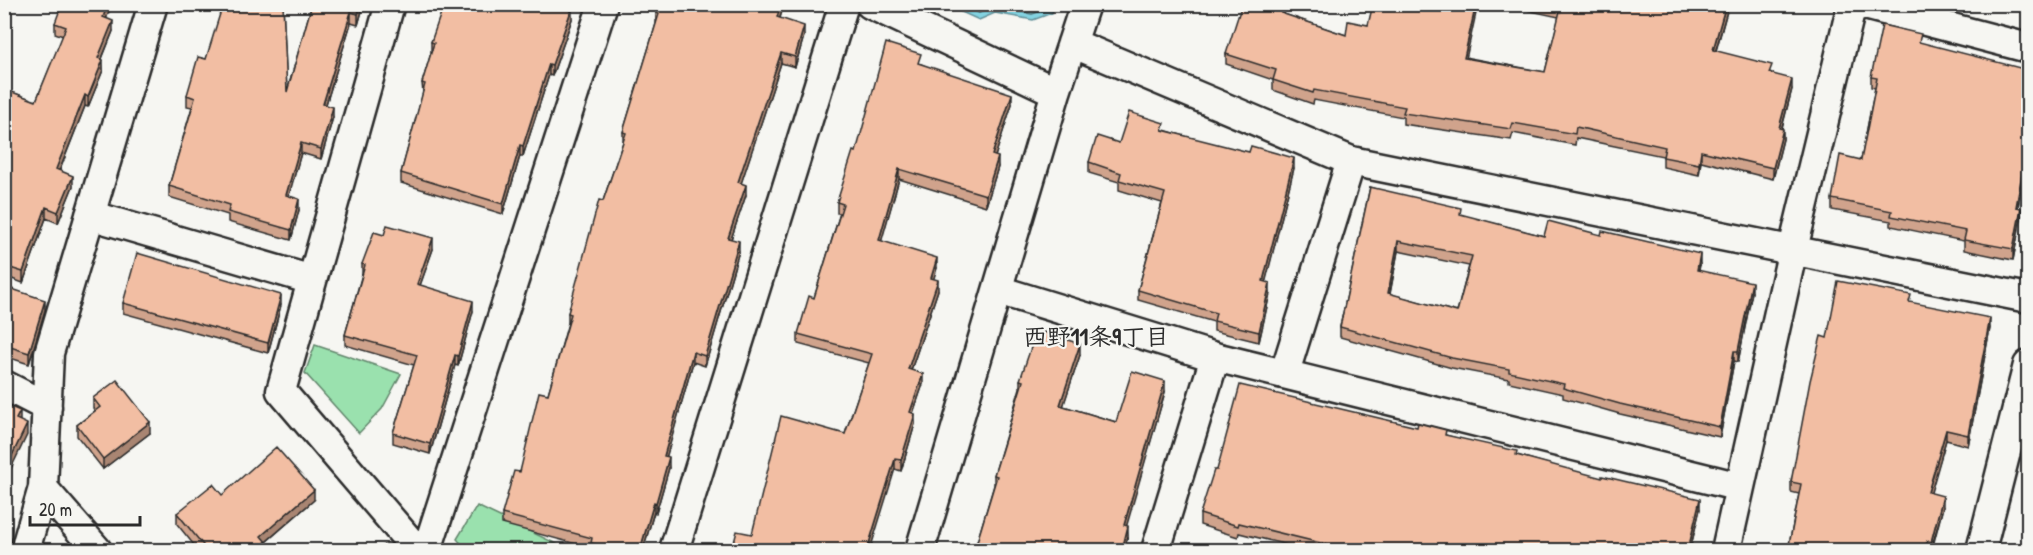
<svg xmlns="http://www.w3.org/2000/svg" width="2033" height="555" font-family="'Patrick Hand','Klee One',sans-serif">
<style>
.green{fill:#9ae1ae;stroke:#62866c;stroke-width:1.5}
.water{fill:#83d2e0;stroke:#608f98;stroke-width:1.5}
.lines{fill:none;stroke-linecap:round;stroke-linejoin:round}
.shore{stroke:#4e6e73;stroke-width:1.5}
.street-casing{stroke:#2b2b2b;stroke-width:33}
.street{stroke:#f6f6f2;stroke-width:28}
.wall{fill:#d0a38c;stroke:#2b2b2b;stroke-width:1.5;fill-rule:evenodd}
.shaded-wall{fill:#a98572;stroke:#2b2b2b;stroke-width:1.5}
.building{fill:#f2bea3;stroke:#2b2b2b;stroke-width:1.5;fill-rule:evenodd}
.labels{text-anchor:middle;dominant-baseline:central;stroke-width:4.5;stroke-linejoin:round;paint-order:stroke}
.neighbourhood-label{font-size:24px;font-weight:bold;fill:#2b2b2b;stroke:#f6f6f2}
</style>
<rect width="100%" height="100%" fill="#f6f6f2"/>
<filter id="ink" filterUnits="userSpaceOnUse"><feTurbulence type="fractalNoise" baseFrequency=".0167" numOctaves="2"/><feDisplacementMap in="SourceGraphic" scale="12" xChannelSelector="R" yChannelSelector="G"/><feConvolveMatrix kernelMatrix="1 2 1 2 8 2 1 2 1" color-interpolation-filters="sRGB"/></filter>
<g filter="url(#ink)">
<!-- green -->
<path class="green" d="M315,345L401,374L382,409L359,433L305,373Z
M477,506L569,550H467L457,539Z"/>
<!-- water -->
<path class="water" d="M946,5H1055L1052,13L1033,20L995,13L979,20Z"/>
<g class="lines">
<!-- shore -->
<path class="shore" d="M960,4L979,13L995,7L1032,14L1047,9L1049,4"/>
<defs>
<path id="street" d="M390,4L281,391L417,550
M870,4L1056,92
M1861,4L2028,48
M1072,43L1351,161L2028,298
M90,215L312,280
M998,290L1215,357L1740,487
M1285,372L1351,161
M4,385L47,407
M43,488L97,550
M25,550L43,488L49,353L153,4
M427,550L603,4
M674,550L844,4
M920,550L1056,92L1085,4
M1156,550L1215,357
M1726,550L1793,249L1852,4
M1981,550L2028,365"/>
</defs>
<!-- street casing -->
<use href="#street" class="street-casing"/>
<!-- street -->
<use href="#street" class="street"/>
</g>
<!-- wall -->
<path class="wall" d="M243,4H283L287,92L312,4H364L358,25L351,23L326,104L333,117L321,159L301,153L288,196L299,210L291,240L228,222V215L169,197V186L192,107L187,106V95L206,59L244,10Z
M658,4H784L780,18L804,36L795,67L781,63L741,183L746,195L731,239L739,251L705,366L693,362L666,457L669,468L656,513L654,512L643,550H591V548L502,524V514L520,472L548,394L568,323V313L603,201L623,142V132L656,24V13Z
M1499,4H1729L1716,51L1772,73L1792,89L1782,128L1783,139L1773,179L1701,161L1699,175L1663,167V156L1576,138L1575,145L1513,133L1511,140L1403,124V117L1314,100L1313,104L1273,90V80L1226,64V54L1284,14L1346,35L1545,72L1559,17Z
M447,5L569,7L572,19L552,76L549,75L523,156H520L503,214L401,183V173L423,93L422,83L431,53V42Z
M107,18L113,31L102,59L103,70L88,107L85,106L60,170L73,186L58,223L46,218L23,283L4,276V89L36,101L63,36L55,33V23Z
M1921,43L2028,152L2018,207L2021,218L2013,260L1964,250V241L1891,226V221L1832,210V199L1861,160L1875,88L1871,87V77Z
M921,64L1012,104L995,156L998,167L986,206L899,179L881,241L937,268L933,279L938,290L911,370L923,384L913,413L915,424L901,471L895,469L752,534L845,434L869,363L798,344V334L814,298L840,213H837V202L856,152Z
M1164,130L1294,168L1265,282L1270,293L1259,342L1214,331V322L1138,300V290L1162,203L1119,190V182L1089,173V162L1119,143Z
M1370,187L1461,215L1544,236L1700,264L1699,271L1752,292L1738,362L1734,361L1720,437L1620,414L1563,398V394L1509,382V379L1452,368L1340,337V327ZM1398,251L1469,266L1457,312L1390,294Z
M384,235L433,249L420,285L473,311L458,366L455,365L430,454L393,443V433L414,365L345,345V335L362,274V264Z
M123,303L281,305L268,353L123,313Z
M1911,303L1990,328L1968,446L1946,440L1930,493L1943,507L1932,550H1788L1799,494L1791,492V482L1827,338Z
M45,310L29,364L4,356V313Z
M1080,355L1063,406L1116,422L1165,392L1126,525L1128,536L1124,550H977V542L994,485V475L1020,388V380Z
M93,398L150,433L103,469L77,436V425L95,411L93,408Z
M1417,427L1517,455L1700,509L1690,550H1308L1239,533L1238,537L1200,525V514L1217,470Z
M222,495L314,500L266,542L273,550H198L177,524V513Z"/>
<!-- shaded-wall -->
<path class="shaded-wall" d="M108,4H112L103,27V17Z
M361,4H364L358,25V14Z
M781,4H784L777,28V17Z
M1284,4H1287L1281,23V13Z
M1476,4H1478L1464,68V58Z
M1726,4H1729L1713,60V50Z
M572,8V19L552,76V65Z
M351,12V23L323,114V104Z
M113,21V31L98,68V58Z
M804,26V36L795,67V57Z
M781,53V63L738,193V182Z
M103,60V70L88,107V97Z
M549,64V75L523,156V146Z
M1792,79V89L1779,138V128Z
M1012,94V104L992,166V155Z
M85,95V106L56,179V169Z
M333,107V117L321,159V149Z
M1783,129V139L1773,179V168Z
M2028,141V152L2016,217V207Z
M301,143V153L286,206V195Z
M520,145V156L503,214V204Z
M1701,151V161L1699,175V164Z
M998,157V167L986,206V195Z
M1294,158V168L1263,292V281Z
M899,169V179L879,250V240Z
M73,176V186L58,223V212Z
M746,185V195L728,248V238Z
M299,199V210L291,240V230Z
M46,207V218L23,283V272Z
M2021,208V218L2013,260V249Z
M433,238V249L417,294V284Z
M739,241V251L705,366V356Z
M1398,241V251L1388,303V293Z
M1700,254V264L1697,280V270Z
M937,258V268L931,288V278Z
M938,280V290L908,379V369Z
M1752,282V292L1738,362V351Z
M1270,283V293L1259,342V332Z
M281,295V305L268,353V343Z
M45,300V310L29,364V353Z
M473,301V311L458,366V356Z
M1990,318V328L1968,446V435Z
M1080,344V355L1060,416V405Z
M1734,351V361L1720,437V427Z
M693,352V362L664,466V456Z
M455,355V365L430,454V444Z
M923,374V384L910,422V412Z
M1165,381V392L1124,535V525Z
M20,411V422L16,419Z
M915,414V424L901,471V460Z
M150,422V433L103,469V459Z
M27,424V435L4,483V472Z
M1946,430V440L1928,503V492Z
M669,457V468L656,513V503Z
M895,459V469L870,550H867Z
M314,490V500L261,546V536Z
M6,492V502L4,507V497Z
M1943,496V507L1931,550V542Z
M1700,499V509L1690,550H1688Z
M654,502V512L643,550H640Z
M1128,526V536L1124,550H1122Z"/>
<!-- building -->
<path class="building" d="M62,4H108L103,17L113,21L98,58L103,60L88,97L85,95L56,169L73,176L58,212L46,207L23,272L4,266V89L36,101L66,27L55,23Z
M223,4H227L244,10V4H283L287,92L312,4H361L358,14L351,12L323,104L333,107L321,149L301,143L286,195L299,199L291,230L228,212L230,205L169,186L195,98L187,95L198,57L206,59Z
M444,4L447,5V4H567L566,6L572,8L552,65L549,64L523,146L520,145L503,204L401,173L425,84L422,83L434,43L431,42Z
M658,4H781L777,17L804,26L795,57L781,53L738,182L746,185L728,238L739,241L705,356L693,352L664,456L669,457L656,503L654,502L640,550H619L591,543L592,538L502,514L514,471L520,472L539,392L548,394L571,314L568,313L599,200L603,201L626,133L623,132L659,14L656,13Z
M1242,4H1284L1281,13L1346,35L1348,21L1368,25L1373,4H1476L1464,58L1545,72L1561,7L1549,4H1726L1713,50L1772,65L1769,73L1792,79L1779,128L1783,129L1773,168L1701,151L1699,164L1663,157L1665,147L1576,127L1575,134L1513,123L1511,129L1403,113L1405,107L1314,90L1313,93L1273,80L1276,70L1226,54Z
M1882,25L1921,34L1919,42L2028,70V141L2016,207L2021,208L2013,249L1964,240L1966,231L1891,216L1892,211L1832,199L1840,155L1861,160L1877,78L1871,77Z
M886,43L921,54L918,63L1012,94L992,155L998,157L986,195L899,169L879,240L937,258L931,278L938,280L908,369L923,374L910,412L915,414L901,460L895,459L867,550H869H732L737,531L752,534L781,416L845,434L872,354L798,334L809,296L814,298L843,204L837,202L853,151L856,152Z
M1129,112L1164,123L1162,130L1249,152L1251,146L1294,158L1263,281L1270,283L1259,332L1214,321L1216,313L1138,290L1165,193L1119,180L1121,173L1089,162L1097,136L1119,143Z
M1370,187L1461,208L1460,214L1544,236L1548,221L1601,235L1602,231L1700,254L1697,270L1752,282L1738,351H1734L1720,427L1620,404L1563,388L1564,384L1509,372V369L1452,358L1340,327ZM1398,241L1472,256L1457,312L1388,293Z
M387,225L433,238L417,284L473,301L458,356L455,355L430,444L393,433L417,355L345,335L365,265L362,264L374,232L384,235Z
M137,253L281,295L268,343L123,303Z
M1838,281L1911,295L1909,302L1990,318L1968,435L1946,430L1928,492L1943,496L1931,542L1927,541L1925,550H1788L1801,484L1791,482L1810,381L1821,336L1827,338Z
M12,289L45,300L29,353L4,345V313Z
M1037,330L1080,344L1060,405L1116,422L1132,371L1165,381L1124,525L1128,526L1122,550H1006L977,542L997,476L994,475L1023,381L1020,380Z
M117,380L150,422L103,459L77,425L100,407L93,398Z
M1240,385L1417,427L1418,423L1446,430L1445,435L1517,451L1516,455L1602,478V476L1700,499L1688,550H1349L1239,523L1238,526L1200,514L1214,470H1217Z
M4,404L20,411L16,419L27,424L4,472Z
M276,447L314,490L261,536L273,550H207L177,513L213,484L222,495Z
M384,545L389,550H377Z"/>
</g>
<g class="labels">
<!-- neighbourhood labels -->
<g class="neighbourhood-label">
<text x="1096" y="336">西野11条9丁目</text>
</g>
</g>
<!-- margin -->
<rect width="2033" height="555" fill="none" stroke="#f6f6f2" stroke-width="24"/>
<rect x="12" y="12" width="2009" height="531" fill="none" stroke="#2b2b2b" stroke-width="2" filter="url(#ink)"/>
<!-- scale -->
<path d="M30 516v9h110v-9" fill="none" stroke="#2b2b2b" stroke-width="3"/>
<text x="39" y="516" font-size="18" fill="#2b2b2b" stroke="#f6f6f2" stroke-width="4.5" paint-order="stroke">20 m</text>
</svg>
